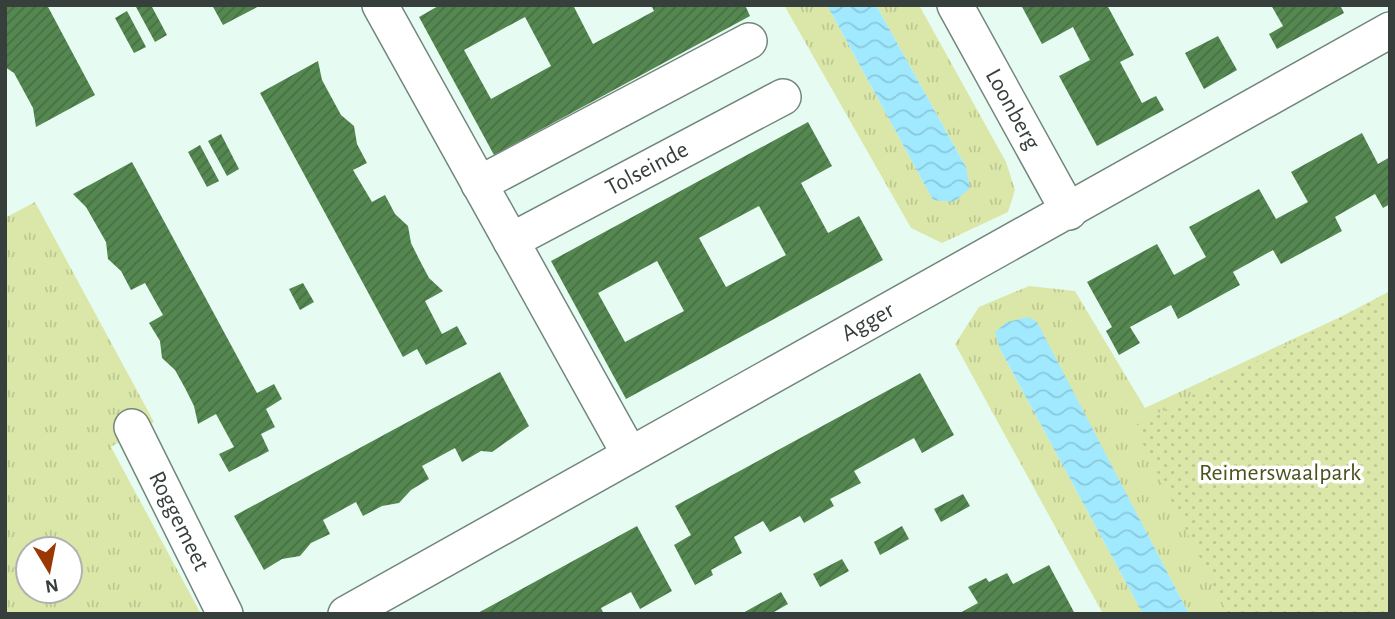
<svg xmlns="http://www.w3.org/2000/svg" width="1395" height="619" font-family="'Alegreya Sans',sans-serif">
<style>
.grass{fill:url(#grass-tufts);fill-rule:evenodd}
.park{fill:url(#park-dots)}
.water{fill:url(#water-waves)}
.building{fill:url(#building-hatch);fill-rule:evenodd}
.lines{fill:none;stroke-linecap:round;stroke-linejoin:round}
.minor-casing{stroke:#72867d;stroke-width:38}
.minor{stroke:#fff;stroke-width:35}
.labels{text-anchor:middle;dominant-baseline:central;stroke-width:7;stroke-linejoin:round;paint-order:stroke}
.street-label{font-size:24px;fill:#363f3b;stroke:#fff}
.park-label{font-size:24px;fill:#4b531d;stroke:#fff}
</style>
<defs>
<pattern id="grass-tufts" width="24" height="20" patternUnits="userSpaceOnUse" patternTransform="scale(1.75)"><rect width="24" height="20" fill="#dbe7a8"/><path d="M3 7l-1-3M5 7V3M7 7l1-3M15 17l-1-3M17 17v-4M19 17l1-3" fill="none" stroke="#bdc792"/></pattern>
<pattern id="park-dots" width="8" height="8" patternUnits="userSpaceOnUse" patternTransform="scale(1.75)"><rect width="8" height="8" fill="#dbe7a8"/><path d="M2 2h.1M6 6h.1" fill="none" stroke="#bdc792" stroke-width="1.8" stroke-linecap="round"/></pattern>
<pattern id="water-waves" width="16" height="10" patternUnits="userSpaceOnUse" patternTransform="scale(1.75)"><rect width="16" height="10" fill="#a0e9ff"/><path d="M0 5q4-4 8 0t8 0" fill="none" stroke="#8ac9db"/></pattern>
<pattern id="building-hatch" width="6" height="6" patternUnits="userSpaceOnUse" patternTransform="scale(1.75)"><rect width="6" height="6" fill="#558751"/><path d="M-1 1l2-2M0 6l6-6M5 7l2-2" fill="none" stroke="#477044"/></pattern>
</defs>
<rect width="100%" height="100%" fill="#e6fcf2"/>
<!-- grass -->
<path class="grass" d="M784,5H827L933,200L966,167L876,5H919L1006,162L1015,190L1008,212L942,243L911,228Z
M35,202L154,422L111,447L201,614H5V218ZM28,549H70V591H28Z
M1029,286L1075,291L1145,408L1390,294L1383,614H1189L1131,503L1000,349L1143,614H1103L955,344L979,307Z"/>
<!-- park -->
<path class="park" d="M1390,291V614H1228L1134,426Z"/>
<!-- water -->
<path class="water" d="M827,5H876L966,167L970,188L954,202L933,200Z
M1028,317L1037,322L1189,614H1143L1000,349L995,332L1007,322Z"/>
<!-- building -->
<path class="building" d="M5,5H47L95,95L36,127L33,108L14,73L5,67Z
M139,5H151L167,35L155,42L136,7Z
M212,5H261L223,25Z
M440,5H573L593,44L654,11L651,5H745L750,16L494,155L419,17ZM525,17L551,66L491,99L464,50Z
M1021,5H1107L1134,55L1120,62L1142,103L1156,96L1164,110L1097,146L1059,76L1090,60L1081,43L1073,27L1042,44Z
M1271,5H1340L1344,13L1277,49L1269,34L1283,26Z
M127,11L146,47L134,53L115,18Z
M1218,36L1237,70L1204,89L1185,53Z
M318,61L322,80L341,115L354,126L357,144L367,163L353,170L372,202L385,195L395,214L408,226L411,243L420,261L429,278L443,291L425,301L442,334L457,326L467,344L426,365L417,349L403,357L260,93Z
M808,122L832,166L801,183L828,233L859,216L883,260L626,399L551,261ZM759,206L786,255L726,287L699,238ZM657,261L684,311L625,342L598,293Z
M1362,133L1378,164L1390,157V204L1383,208L1375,194L1335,217L1342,231L1281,264L1273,250L1233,272L1240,285L1178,319L1171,305L1130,327L1140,343L1119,355L1106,331L1112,327L1087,282L1157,244L1174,275L1206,257L1189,227L1259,189L1276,219L1308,202L1291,172Z
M221,134L239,169L227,176L208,141Z
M200,145L219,181L207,187L188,152Z
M132,162L257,393L274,384L282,399L266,409L275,427L261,434L269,451L229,472L219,454L234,447L216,414L198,424L194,406L185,388L175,370L162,358L160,341L149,323L163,315L145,283L131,290L121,271L108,259L106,242L86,207L73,194Z
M303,283L314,302L300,310L289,289Z
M500,372L529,426L492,452L481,451L462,462L455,448L422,466L429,479L411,490L399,503L382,506L363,516L356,502L323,520L330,534L311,543L300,556L282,559L264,570L234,516Z
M920,373L954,435L922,453L914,438L854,471L861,483L830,499L834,506L804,523L800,516L770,532L763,521L734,537L742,553L711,570L713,575L695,585L674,545L691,535L675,506Z
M963,494L970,506L941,522L934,509Z
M637,526L672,591L640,609L631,592L601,608L604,614H476Z
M902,526L909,539L880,555L874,542Z
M842,559L849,571L820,587L813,574Z
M1049,565L1075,614H958L978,603L968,587L986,578L989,582L1007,573L1013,584Z
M781,592L788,604L774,612L741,614Z"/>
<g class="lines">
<defs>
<g id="minor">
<path d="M380,5L630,455"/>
<path id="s1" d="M955,5L1069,212"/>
<path d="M479,184L749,41"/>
<path id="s2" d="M511,241L783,97"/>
<path id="s3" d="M132,427L225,614"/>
<path id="s4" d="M346,614L1390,30"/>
</g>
</defs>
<!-- minor casing -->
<use href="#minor" class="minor-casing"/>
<!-- minor -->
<use href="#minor" class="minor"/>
</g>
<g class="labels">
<!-- street labels -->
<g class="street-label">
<text stroke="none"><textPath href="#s1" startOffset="119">Loonberg</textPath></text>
<text stroke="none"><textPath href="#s2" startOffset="154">Tolseinde</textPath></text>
<text stroke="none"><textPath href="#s4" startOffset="598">Agger</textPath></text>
<text stroke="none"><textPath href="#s3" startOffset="105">Roggemeet</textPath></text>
</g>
<!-- park labels -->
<g class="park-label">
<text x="1280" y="473">Reimerswaalpark</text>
</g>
</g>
<!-- border -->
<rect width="1395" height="619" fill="none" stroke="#363f3b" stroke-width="14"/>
<!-- north arrow -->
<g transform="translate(49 570) rotate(170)"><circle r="33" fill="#ffffff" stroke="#afb2b1" stroke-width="2"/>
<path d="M0-5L12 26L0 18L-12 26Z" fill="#9b3703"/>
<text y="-10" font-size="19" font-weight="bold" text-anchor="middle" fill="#363f3b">N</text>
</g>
</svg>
